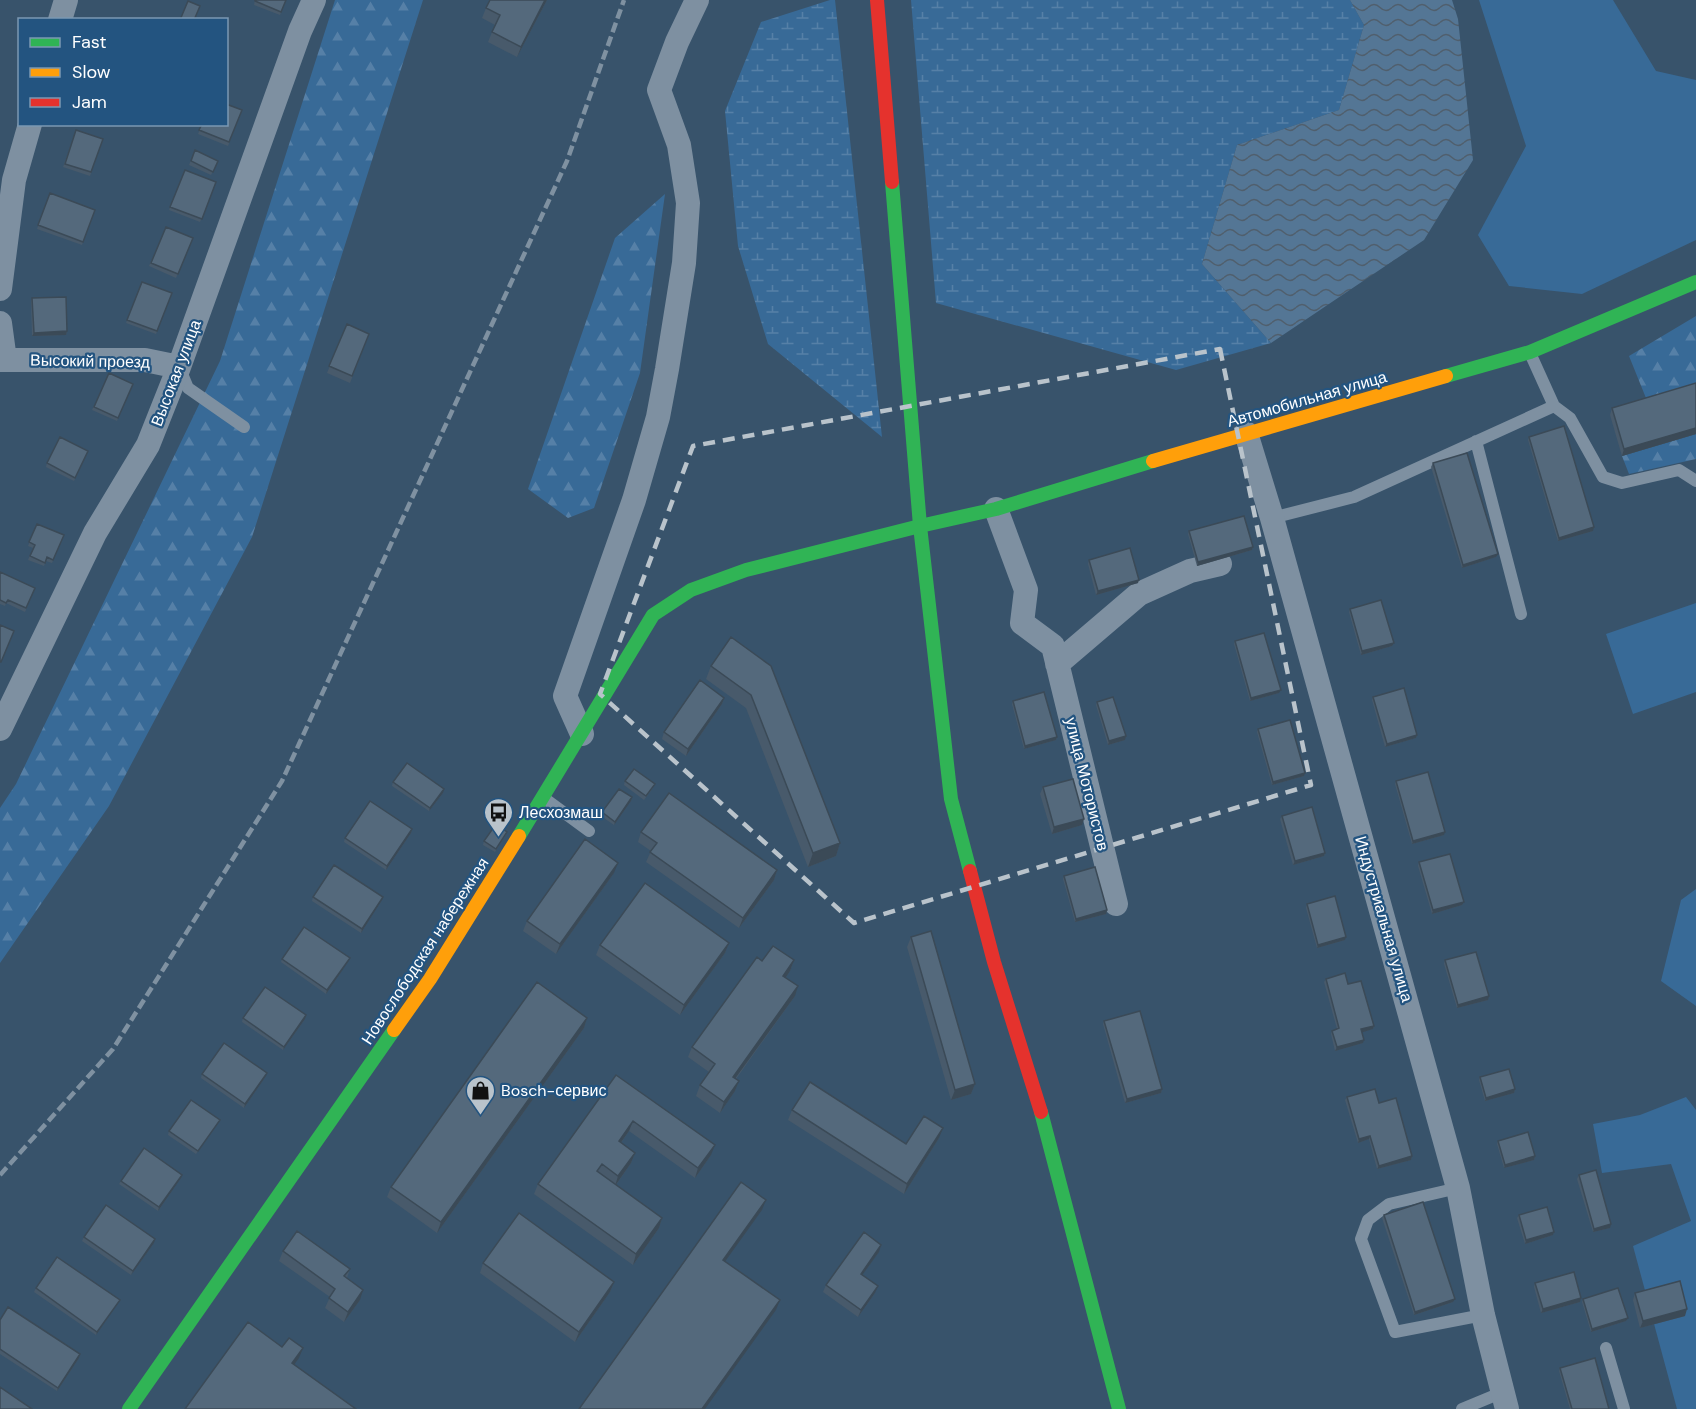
<svg xmlns="http://www.w3.org/2000/svg" width="1696" height="1409" font-family="'DM Sans',sans-serif">
<style>
.forest{fill:url(#forest-firs)}
.wetland{fill:url(#wetland-marsh)}
.garden{fill:#386a97}
.water{fill:url(#water-waves)}
.lines{fill:none;stroke-linecap:round;stroke-linejoin:round}
.lane{stroke:#7e90a1;stroke-width:12}
.street{stroke:#7e90a1;stroke-width:24}
.fast{stroke:#30b455;stroke-width:14}
.slow{stroke:#ff9f0a;stroke-width:14}
.jam{stroke:#e5322d;stroke-width:14}
.rail{stroke:#7f91a1;stroke-width:4.5;stroke-dasharray:10 4.5;stroke-linecap:butt}
.wall{fill:#485a6b}
.shaded-wall{fill:#3b4a57}
.building{fill:#54697c;stroke:#3b4a57;stroke-width:1.5}
.marked{fill:none;stroke:#b9c3cb;stroke-width:4.5;stroke-dasharray:12 8;stroke-linejoin:round}
.labels{text-anchor:middle;dominant-baseline:central;stroke-width:4.5;stroke-linejoin:round;paint-order:stroke}
.street-label{font-size:16px;fill:#fff;stroke:#235480}
.poi-label{font-size:16px;fill:#fff;stroke:#235480;text-anchor:start}
</style>
<defs>
<pattern id="forest-firs" width="22" height="20" patternUnits="userSpaceOnUse" patternTransform="scale(1.5)"><rect width="22" height="20" fill="#386a97"/><path d="M5 1l3.5 6h-7zM16 11l3.5 6h-7z" fill="#5680a7"/></pattern>
<pattern id="wetland-marsh" width="20" height="14" patternUnits="userSpaceOnUse" patternTransform="scale(1.5)"><rect width="20" height="14" fill="#386a97"/><path d="M1 5h8M5 5V1M11 12h8M15 12V8" fill="none" stroke="#5680a7"/></pattern>
<pattern id="water-waves" width="16" height="10" patternUnits="userSpaceOnUse" patternTransform="scale(1.5)"><rect width="16" height="10" fill="#547695"/><path d="M0 5q4-4 8 0t8 0" fill="none" stroke="#505f6d"/></pattern>
</defs>
<rect width="100%" height="100%" fill="#38536b"/>
<!-- forest -->
<path class="forest" d="M335,0H423L252,537L109,806L0,963V808L16,784L220,361Z
M665,194L640,373L594,508L568,518L528,489L615,238Z
M1696,316V389L1648,403L1629,356Z
M1696,434V459L1629,474L1622,456Z"/>
<!-- wetland -->
<path class="wetland" d="M830,0H835L882,437L768,344L738,246L725,111L761,22Z
M911,0H1350L1364,25L1339,110L1237,145L1202,264L1271,343L1176,370L936,303Z"/>
<!-- garden -->
<path class="garden" d="M1479,0H1613L1656,71L1696,80V240L1582,294L1509,286L1478,235L1526,146Z
M1696,603V692L1633,714L1606,634Z
M1696,889V1006L1661,981L1681,900Z
M1686,1097L1696,1110V1409H1677L1633,1246L1691,1221L1671,1164L1602,1173L1593,1124L1640,1115Z"/>
<!-- water -->
<path class="water" d="M1350,0H1452L1458,19L1473,160L1424,240L1271,343L1202,264L1237,145L1339,110L1364,25Z"/>
<g class="lines">
<!-- lane -->
<path class="lane" d="M1530,353L1554,406L1570,418L1603,477L1622,483L1679,470L1696,481
M180,369L188,388L244,427
M1476,441L1521,614
M1272,518L1354,497L1554,406
M544,798L589,831
M1458,1188L1389,1204L1368,1220L1361,1239L1395,1332L1483,1315
M1606,1348L1624,1409
M1462,1409L1503,1392"/>
<!-- street -->
<path class="street" d="M60,20L66,0
M0,289L14,180L30,124
M0,323L5,360
M0,360H145L179,367
M1246,433L1272,518L1458,1188L1483,1315L1507,1409
M996,509L1026,590L1022,623L1053,646L1116,904
M1057,664L1139,594L1190,571L1220,564
M0,729L95,533L148,445L179,367L300,31L314,0
M582,734L565,696L634,500L658,417L667,369L684,263L688,203L679,145L659,90L677,42L697,0"/>
<!-- fast -->
<path class="fast" d="M892,182L920,526L951,799L970,871
M1446,376L1530,352L1696,282
M519,836L653,615L691,590L746,570L920,526L996,509L1153,461
M1041,1112L1119,1409
M129,1409L394,1030"/>
<!-- slow -->
<path class="slow" d="M1153,461L1446,376
M394,1030L430,979L519,836"/>
<!-- jam -->
<path class="jam" d="M877,0L892,182
M970,871L994,962L1041,1112"/>
<!-- rail -->
<path class="rail" d="M0,1175L113,1049L282,781L567,161L624,0"/>
</g>
<!-- wall -->
<path class="wall" d="M255,0H286L280,15L254,5Z
M547,0L517,57L488,42L495,25L482,18L486,8Z
M242,110L228,146L198,134L202,124Z
M76,130L103,139L90,176L63,167Z
M195,150L218,161L211,175L189,165Z
M185,170L216,182L200,222L169,210Z
M50,193L95,210L82,245L37,229Z
M166,227L193,238L176,278L149,266Z
M142,282L172,293L156,334L126,323Z
M32,298L67,331L66,335L32,336L31,301Z
M347,324L369,334L350,383L327,373Z
M109,373L133,384L117,421L92,410Z
M1696,383V434L1622,456L1610,415L1612,408Z
M1529,437L1593,531L1558,541L1528,440Z
M87,454L74,481L46,467L47,463Z
M1433,463L1498,554L1496,557L1462,568L1431,467Z
M37,524L64,535L52,563L46,561L44,566L28,560L33,548L28,546Z
M1189,531L1253,547L1252,550L1197,566L1188,534Z
M1089,560L1138,583L1096,595L1088,564Z
M0,572L35,588L25,612L6,603L5,606L0,604Z
M1350,609L1394,643L1392,646L1361,655L1349,612Z
M731,637L840,843L836,856L808,867L746,708L706,679L711,666Z
M1235,641L1279,693L1250,701L1234,644Z
M1373,697L1417,735L1416,738L1385,747L1372,700Z
M724,698L722,704L686,756L662,739L664,732Z
M1013,701L1057,737L1056,740L1024,749L1012,704Z
M1097,702L1125,740L1108,745L1096,705Z
M1258,729L1304,776L1272,785L1257,732Z
M625,781L653,788L644,800L624,785Z
M1396,781L1444,835L1412,844L1395,784Z
M393,782L443,793L429,811L392,786Z
M1043,787L1082,825L1052,834L1040,794Z
M632,797L631,801L614,825L601,816L602,812Z
M1282,816L1325,853L1324,856L1293,865L1280,819Z
M412,829L411,833L386,870L344,842L345,838Z
M507,832L506,835L495,852L483,845L484,841Z
M641,832L777,870L774,880L739,928L646,862L651,851L638,842Z
M1419,862L1464,902L1462,905L1432,914L1418,866Z
M614,873L556,954L523,931L527,921Z
M1064,876L1107,910L1106,914L1075,922L1063,879Z
M313,897L382,900L361,933L312,901Z
M1307,904L1345,940L1317,948L1306,908Z
M911,937L975,1084L971,1094L951,1100L907,947Z
M729,943L725,953L680,1015L596,955L600,945Z
M282,959L348,962L326,994L281,962Z
M794,960L790,971L786,977L795,996L736,1079L739,1081L735,1091L720,1113L696,1096L700,1085L709,1072L688,1057L692,1047L762,961Z
M1445,960L1488,1000L1457,1008L1444,964Z
M1326,979L1348,984L1374,1026L1373,1029L1362,1032L1363,1043L1335,1051L1331,1034L1332,1031L1337,1029L1324,982Z
M243,1018L305,1019L283,1050L242,1022Z
M587,1018L584,1028L437,1233L387,1197L391,1187Z
M1104,1021L1162,1089L1161,1093L1125,1103L1103,1024Z
M202,1074L266,1076L244,1108L201,1078Z
M616,1075L711,1155L695,1178L629,1131L621,1143L635,1153L631,1163L616,1185L662,1218L659,1228L633,1265L534,1194L538,1184Z
M1480,1077L1515,1089L1514,1093L1485,1101L1479,1080Z
M1347,1097L1379,1103L1412,1156L1411,1160L1377,1169L1369,1139L1358,1143L1345,1100Z
M792,1110L906,1144L939,1138L904,1194L788,1120Z
M220,1120L218,1123L196,1154L168,1135L169,1131Z
M1498,1141L1535,1156L1534,1160L1504,1168L1497,1144Z
M1579,1175L1610,1228L1593,1232L1577,1179Z
M181,1178L158,1211L119,1184L121,1181Z
M1384,1215L1453,1302L1414,1315L1382,1218Z
M1519,1215L1554,1232L1553,1235L1525,1244L1517,1218Z
M84,1237L154,1243L131,1275L82,1241Z
M283,1251L350,1269L347,1278L360,1300L344,1322L325,1308L330,1297L279,1261Z
M879,1252L862,1275L875,1293L858,1317L823,1292L826,1285Z
M483,1263L614,1282L610,1292L575,1342L480,1273Z
M1535,1283L1580,1302L1541,1313L1534,1287Z
M36,1288L120,1300L118,1303L96,1335L34,1292Z
M1635,1293L1685,1316L1640,1328L1633,1300Z
M1583,1299L1628,1318L1626,1321L1591,1332L1582,1302Z
M0,1320L80,1354L79,1358L57,1391L0,1354Z
M1560,1368L1609,1409H1570L1559,1371Z"/>
<!-- shaded-wall -->
<path class="shaded-wall" d="M545,0H547L517,57L521,47Z
M67,331L66,335L32,336L34,333Z
M1696,428V434L1622,456L1624,449Z
M1594,527L1593,531L1558,541L1559,538Z
M1253,547L1252,550L1197,566L1198,562Z
M1498,554L1496,557L1462,568L1463,565Z
M1139,580L1138,583L1096,595L1098,591Z
M1394,643L1392,646L1361,655L1362,651Z
M1281,690L1279,693L1250,701L1251,698Z
M724,698L722,704L686,756L688,749Z
M1417,735L1416,738L1385,747L1387,744Z
M1126,736L1125,740L1108,745L1109,741Z
M1057,737L1056,740L1024,749L1025,746Z
M1305,773L1304,776L1272,785L1273,782Z
M444,789L443,793L429,811L430,808Z
M632,797L631,801L614,825L615,822Z
M1084,819L1082,825L1052,834L1054,827Z
M412,829L411,833L386,870L387,866Z
M1445,832L1444,835L1412,844L1413,841Z
M840,843L836,856L808,867L813,853Z
M1325,853L1324,856L1293,865L1295,861Z
M618,863L614,873L556,954L560,944Z
M777,870L774,880L739,928L743,918Z
M383,897L382,900L361,933L362,929Z
M1464,902L1462,905L1432,914L1433,910Z
M1107,910L1106,914L1075,922L1076,919Z
M1346,937L1345,940L1317,948L1318,945Z
M729,943L725,953L680,1015L684,1005Z
M350,958L348,962L326,994L327,990Z
M794,960L790,971L780,986L783,976Z
M798,986L795,996L729,1087L733,1077Z
M1489,996L1488,1000L1457,1008L1458,1005Z
M306,1015L305,1019L283,1050L284,1047Z
M587,1018L584,1028L437,1233L441,1222Z
M1374,1026L1373,1029L1360,1033L1361,1029Z
M1364,1040L1363,1043L1335,1051L1337,1047Z
M267,1073L266,1076L244,1108L245,1104Z
M739,1081L735,1091L720,1113L724,1102Z
M975,1084L971,1094L951,1100L955,1090Z
M1162,1089L1161,1093L1125,1103L1127,1099Z
M1515,1089L1514,1093L1485,1101L1486,1098Z
M633,1121L629,1131L615,1151L619,1141Z
M943,1128L939,1138L904,1194L907,1184Z
M1370,1136L1369,1139L1358,1143L1359,1139Z
M715,1145L711,1155L695,1178L698,1168Z
M635,1153L631,1163L615,1186L618,1176Z
M1412,1156L1411,1160L1377,1169L1379,1166Z
M1535,1156L1534,1160L1504,1168L1505,1165Z
M182,1175L181,1178L158,1211L159,1207Z
M766,1200L762,1210L719,1270L723,1260Z
M662,1218L659,1228L633,1265L636,1254Z
M1611,1224L1610,1228L1593,1232L1594,1229Z
M1554,1232L1553,1235L1525,1244L1526,1240Z
M155,1239L154,1243L131,1275L133,1271Z
M881,1245L879,1252L858,1281L861,1274Z
M614,1282L610,1292L575,1342L579,1332Z
M878,1286L875,1293L858,1317L861,1310Z
M363,1290L360,1300L344,1322L348,1312Z
M1581,1298L1580,1302L1541,1313L1543,1309Z
M1455,1299L1453,1302L1414,1315L1415,1312Z
M120,1300L118,1303L96,1335L97,1332Z
M780,1300L776,1310L705,1409H702Z
M1687,1309L1685,1316L1640,1328L1643,1321Z
M1628,1318L1626,1321L1591,1332L1592,1329Z
M303,1348L299,1358L288,1373L292,1363Z
M80,1354L79,1358L57,1391L58,1388Z"/>
<!-- building -->
<path class="building" d="M255,0H286L281,12L255,1Z
M490,0H545L521,47L492,32L500,15L486,8Z
M188,1L200,6L194,20H180Z
M226,104L242,110L229,142L199,130L202,124H226Z
M76,130L103,139L91,172L65,164Z
M195,150L218,161L213,172L191,161Z
M185,170L216,182L202,219L170,207Z
M50,193L95,210L83,242L38,225Z
M166,227L193,238L178,274L151,263Z
M142,282L172,293L157,331L127,320Z
M66,297L67,331L34,333L32,298Z
M347,324L369,334L352,376L329,366Z
M109,373L133,384L118,418L94,407Z
M1696,383V428L1624,449L1612,408Z
M1564,426L1594,527L1559,538L1529,437Z
M60,437L88,451L75,478L47,463Z
M1467,453L1498,554L1463,565L1433,463Z
M1244,516L1253,547L1198,562L1189,531Z
M37,524L64,535L53,560L47,557L45,563L30,556L35,545L29,542Z
M1130,548L1139,580L1098,591L1089,560Z
M0,572L35,588L26,608L8,600L6,603L0,600Z
M1381,600L1394,643L1362,651L1350,609Z
M0,625L14,631L1,662H0Z
M1264,633L1281,690L1251,698L1235,641Z
M731,637L771,666L840,843L813,853L751,695L711,666Z
M700,680L724,698L688,749L664,732Z
M1404,688L1417,735L1387,744L1373,697Z
M1044,692L1057,737L1025,746L1013,701Z
M1113,697L1126,736L1109,741L1097,702Z
M1290,720L1305,773L1273,782L1258,729Z
M407,763L444,789L430,808L393,782Z
M634,769L655,784L646,796L625,781Z
M1428,772L1445,832L1413,841L1396,781Z
M1073,779L1084,819L1054,827L1043,787Z
M619,789L632,797L615,822L602,812Z
M669,793L777,870L743,918L650,852L657,843L641,832Z
M370,801L412,829L387,866L345,838Z
M1312,807L1325,853L1295,861L1282,816Z
M496,824L507,832L496,849L484,841Z
M585,839L618,863L560,944L527,921Z
M1450,854L1464,902L1433,910L1419,862Z
M334,865L383,897L362,929L313,897Z
M1095,867L1107,910L1076,919L1064,876Z
M645,883L729,943L684,1005L600,945Z
M1335,896L1346,937L1318,945L1307,904Z
M304,927L350,958L327,990L282,959Z
M931,931L975,1084L955,1090L911,937Z
M773,946L794,960L783,976L798,986L733,1077L739,1081L724,1102L700,1085L715,1064L692,1047L757,957L762,961Z
M1476,952L1489,996L1458,1005L1445,960Z
M1345,973L1348,984L1361,981L1374,1026L1361,1029L1364,1040L1337,1047L1332,1031L1339,1028L1326,979Z
M537,982L587,1018L441,1222L391,1187Z
M265,987L306,1015L284,1047L243,1018Z
M1140,1011L1162,1089L1127,1099L1104,1021Z
M224,1043L267,1073L245,1104L202,1074Z
M1509,1069L1515,1089L1486,1098L1480,1077Z
M616,1075L715,1145L698,1168L633,1121L619,1141L635,1153L618,1176L602,1164L597,1171L662,1218L636,1254L538,1184Z
M810,1082L906,1144L924,1116L943,1128L907,1184L792,1110Z
M1375,1089L1379,1103L1396,1098L1412,1156L1379,1166L1370,1136L1359,1139L1347,1097Z
M191,1100L220,1120L198,1151L169,1131Z
M1528,1132L1535,1156L1505,1165L1498,1141Z
M144,1148L182,1175L159,1207L121,1181Z
M1596,1170L1611,1224L1594,1229L1579,1175Z
M741,1182L766,1200L723,1260L780,1300L702,1409H579Z
M1423,1202L1455,1299L1415,1312L1384,1215Z
M106,1205L155,1239L133,1271L84,1237Z
M1547,1207L1554,1232L1526,1240L1519,1215Z
M519,1213L614,1282L579,1332L483,1263Z
M297,1231L350,1269L344,1276L363,1290L348,1312L329,1298L335,1289L283,1251Z
M864,1232L881,1245L861,1274L878,1286L861,1310L826,1285Z
M57,1257L120,1300L97,1332L36,1288Z
M1574,1272L1581,1298L1543,1309L1535,1283Z
M1680,1281L1687,1309L1643,1321L1635,1293Z
M1618,1288L1628,1318L1592,1329L1583,1299Z
M8,1307L80,1354L58,1388L0,1349V1320Z
M248,1322L282,1347L289,1338L303,1348L292,1363L356,1409H185Z
M1595,1358L1609,1409H1572L1560,1368Z
M0,1387L32,1409H0Z"/>
<!-- marked area -->
<path class="marked" d="M1220,349L1311,785L854,923L600,694L693,446Z"/>
<!-- icons -->
<defs>
<symbol id="bus-pin" viewBox="-11 -11 22 30"><path d="M0 17L-7.5 6A9.5 9.5 0 1 1 7.5 6Z" fill="#b9c3cb" stroke="#235480"/><path d="M-5-6H5V4H4V6H2V4H-2V6H-4V4H-5ZM-3.5-4V0h7V-4ZM-3.5 1.2v1.5H-2V1.2ZM2 1.2v1.5H3.5V1.2Z" fill="#111"/></symbol>
<symbol id="shop-pin" viewBox="-11 -11 22 30"><path d="M0 17L-7.5 6A9.5 9.5 0 1 1 7.5 6Z" fill="#b9c3cb" stroke="#235480"/><path d="M-5-2.5h2.3a2.7 3.5 0 0 1 5.4 0H5L5.5 6h-11ZM-1.5-2.5h3a1.5 2.3 0 0 0-3 0Z" fill="#111"/></symbol>
</defs>
<g fill-rule="evenodd">
<use href="#bus-pin" x="482" y="796" width="33" height="45"/>
<use href="#shop-pin" x="464" y="1074" width="33" height="45"/>
</g>
<g class="labels">
<!-- street labels -->
<g class="street-label">
<text transform="translate(90 361) rotate(1)">Высокий проезд</text>
<text transform="translate(176 373) rotate(-69)">Высокая улица</text>
<text transform="translate(1307 399) rotate(-16)">Автомобильная улица</text>
<text transform="translate(1087 784) rotate(76)">улица Мотористов</text>
<text transform="translate(1384 919) rotate(74)">Индустриальная улица</text>
<text transform="translate(425 951) rotate(-57)">Новослободская набережная</text>
</g>
<!-- poi labels -->
<g class="poi-label">
<text x="519" y="812">Лесхозмаш</text>
<text x="501" y="1090">Bosch-сервис</text>
</g>
</g>
<!-- legend -->
<rect x="18" y="18" width="210" height="108" fill="#235480" stroke="#7b98b3" stroke-width="1.5"/>
<rect x="30" y="38" width="30" height="9" fill="#30b455" stroke="#7b98b3" stroke-width="1.5"/>
<text x="72" y="48" font-size="18" fill="#ffffff">Fast</text>
<rect x="30" y="68" width="30" height="9" fill="#ff9f0a" stroke="#7b98b3" stroke-width="1.5"/>
<text x="72" y="78" font-size="18" fill="#ffffff">Slow</text>
<rect x="30" y="98" width="30" height="9" fill="#e5322d" stroke="#7b98b3" stroke-width="1.5"/>
<text x="72" y="108" font-size="18" fill="#ffffff">Jam</text>
</svg>
